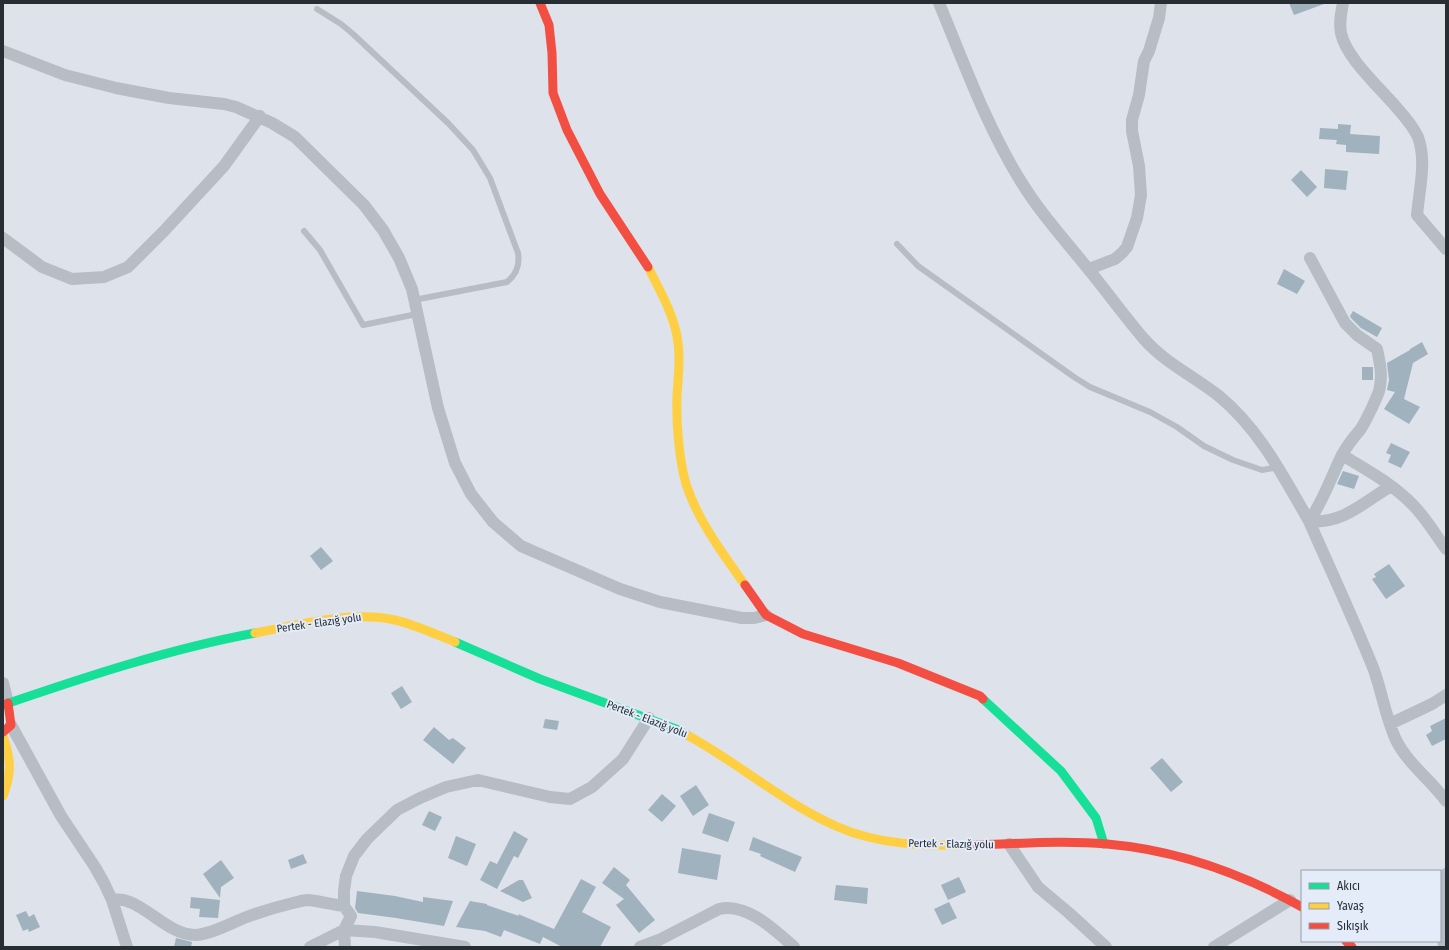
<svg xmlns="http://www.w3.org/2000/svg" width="1449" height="950" font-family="'Fira Sans Condensed',sans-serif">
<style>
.building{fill:#9fb2be}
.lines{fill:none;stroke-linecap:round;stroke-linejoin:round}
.lane{stroke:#b7bdc4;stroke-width:6}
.street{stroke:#b7bdc4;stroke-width:12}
.fast{stroke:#16e098;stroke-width:9}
.slow{stroke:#ffcf43;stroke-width:9}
.jam{stroke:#f24e42;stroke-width:9}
.labels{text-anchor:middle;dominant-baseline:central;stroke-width:4;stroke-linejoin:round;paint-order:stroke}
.street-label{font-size:11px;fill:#262e34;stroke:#e4ebf9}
</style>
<rect width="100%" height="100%" fill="#dee2eb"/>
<!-- building -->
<path class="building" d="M1289,3H1324V4L1294,15Z
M1338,124L1351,125L1350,134L1380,136L1379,154L1346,152V145L1336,144L1337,140L1319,139L1320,128L1338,129Z
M1325,169L1348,171L1346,190L1324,188Z
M1301,170L1317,187L1307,197L1291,180Z
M1284,269L1305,281L1297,294L1277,284Z
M1353,311L1382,328L1377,337L1361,328L1351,318L1350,316Z
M1422,342L1428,354L1413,363L1404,399L1420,407L1409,424L1384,409L1395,392L1387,390L1389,380L1387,363L1410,350V349Z
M1362,367H1373V380H1362Z
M1391,443L1410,452L1401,468L1388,462L1391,455L1386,453Z
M1343,471L1359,476L1354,489L1337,484Z
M321,547L333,561L321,570L310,556Z
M1389,564L1405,586L1386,599L1372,579L1376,577L1374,574Z
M402,686L412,702L401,709L391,693Z
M1446,718V739L1432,746L1426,735L1432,731L1430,726Z
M545,719L559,721L557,730L543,728Z
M434,727L449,740L453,738L466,748L453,764L423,740Z
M1162,758L1183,782L1171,792L1150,768Z
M696,785L709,805L693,816L680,796Z
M662,794L676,806L662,822L648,810Z
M429,811L442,817L435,831L422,825Z
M709,813L735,822L728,842L702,833Z
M514,831L528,839L518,858L514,856L497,889L480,880L490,861L497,864Z
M456,836L476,844L467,866L448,858Z
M753,837L802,857L795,872L760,856L761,854L749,850Z
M682,848L721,855L717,880L678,873Z
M303,854L307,863L291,869L288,860Z
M221,860L234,878L221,887L220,898L203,874Z
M614,867L630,880L626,885L655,920L639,933L616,905L624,899L602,883Z
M959,877L966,892L948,900L941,885Z
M581,879L596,887L582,912L611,927L600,947H562L543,937L540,944L504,930L501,937L485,931L456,927L470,901L487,904V905L519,916L518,914L554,929Z
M519,880H523L532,898L523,902L500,891Z
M836,885L868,888L867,904L834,900Z
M357,891L395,896L423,902V897L453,901L444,926L396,918L358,913L355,908Z
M191,897L220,900L218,918L199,917L200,909L190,908Z
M949,902L957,918L942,925L934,909Z
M26,911L29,917L34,914L40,927L29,932L28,929L23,931L16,915Z
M176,938L192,942L191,947H174Z"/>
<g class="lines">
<!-- lane -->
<path class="lane" d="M317,9L341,24L353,34L448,123L473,150L490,178L518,253C520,265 517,274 507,282L414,300
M304,231L320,250L363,325L417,314
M897,244L918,266L1074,377L1090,387L1150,412L1177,427L1204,446L1233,460L1262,470L1279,467"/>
<!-- street -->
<path class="street" d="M939,3C964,63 986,125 1020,180C1040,213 1065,240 1089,270C1108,293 1125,317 1144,339C1165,363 1194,376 1219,396C1260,430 1283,476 1309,521C1342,525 1364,502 1391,486
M1343,3C1341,13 1339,23 1341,33C1346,58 1380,88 1397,108C1405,117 1413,126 1418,137C1427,161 1419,191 1417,215L1446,249
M3,51L65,75L116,88L169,98L224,104L236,107L272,123L295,137L364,205L383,230L399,258L412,289L438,408L455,463L471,494L493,522L521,546L620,589L660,602L742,618H754L766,615
M3,238L42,267L72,279L104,277L128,267L164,231L224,166L260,116
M1310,258L1345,323L1357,335L1377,349C1380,363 1383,377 1379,391C1376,400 1365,423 1360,430C1353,438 1347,446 1342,455C1331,477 1323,502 1309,521C1331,571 1354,620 1374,670C1382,693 1386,718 1396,740C1408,764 1431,780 1446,801
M1089,269L1115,259L1122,253L1127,247L1137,218L1141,195L1139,166L1132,131V120L1139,95L1144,61L1149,51L1159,18L1161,3
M1342,455C1367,470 1393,484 1413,505C1426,518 1435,534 1446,549
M3,683L8,703
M1390,724L1432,704L1446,695
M11,725L61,816L95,867L104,883L112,900L127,947
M1009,844L1038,887L1069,913L1106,947
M112,900C139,894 165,935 195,935C209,935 230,924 244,918C260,912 276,907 293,903C298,902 303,900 308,900C320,901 333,905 344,906
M310,947L344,930L375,932L465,947
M345,947L344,930L351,916L344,906V891L346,876L354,856L367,839L397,810L420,798L446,787L478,780L550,797L570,799L592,787L623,759L649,718
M640,947L659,940L719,909C746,902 775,930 794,947
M1214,947L1290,900
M1444,947C1441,923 1440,898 1446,874"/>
<!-- fast -->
<path class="fast" d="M455,642L540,679L676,729L687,735
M983,699L1061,771L1096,818L1104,844
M3,705C85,677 169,649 255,633"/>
<!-- slow -->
<path class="slow" d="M648,267C659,289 672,311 677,336C681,357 678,376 677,396C676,421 679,460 686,484C698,521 723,554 745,585
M255,633C298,625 351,610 395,620C416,625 435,634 455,642
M687,735C739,763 783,803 838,827C879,845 925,846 970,845
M3,736C11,759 12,773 3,796"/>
<!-- jam -->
<path class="jam" d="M540,3L549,25L552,53L553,93L567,130L600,194L648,267
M745,585L766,615L803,634L898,663L980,696L983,699
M3,732L11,725L8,703
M970,845C1015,844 1062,840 1107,844C1177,850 1241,873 1302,907
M1346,941L1352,947"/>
</g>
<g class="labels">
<!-- street labels -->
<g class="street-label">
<text transform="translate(319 623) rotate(-8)">Pertek - Elazığ yolu</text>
<text transform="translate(647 719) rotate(21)">Pertek - Elazığ yolu</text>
<text transform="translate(951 844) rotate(1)">Pertek - Elazığ yolu</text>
</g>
</g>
<!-- border -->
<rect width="1449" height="950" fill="none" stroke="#262e34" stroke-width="8"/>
<!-- legend -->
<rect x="1301" y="870" width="140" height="72" fill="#e4ebf9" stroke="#989faa"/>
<rect x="1309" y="883" width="20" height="6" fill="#16e098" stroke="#989faa"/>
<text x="1337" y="890" font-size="12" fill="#262e34">Akıcı</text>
<rect x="1309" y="903" width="20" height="6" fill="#ffcf43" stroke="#989faa"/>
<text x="1337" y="910" font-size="12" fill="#262e34">Yavaş</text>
<rect x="1309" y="923" width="20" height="6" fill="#f24e42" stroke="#989faa"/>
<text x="1337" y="930" font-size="12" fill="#262e34">Sıkışık</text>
</svg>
